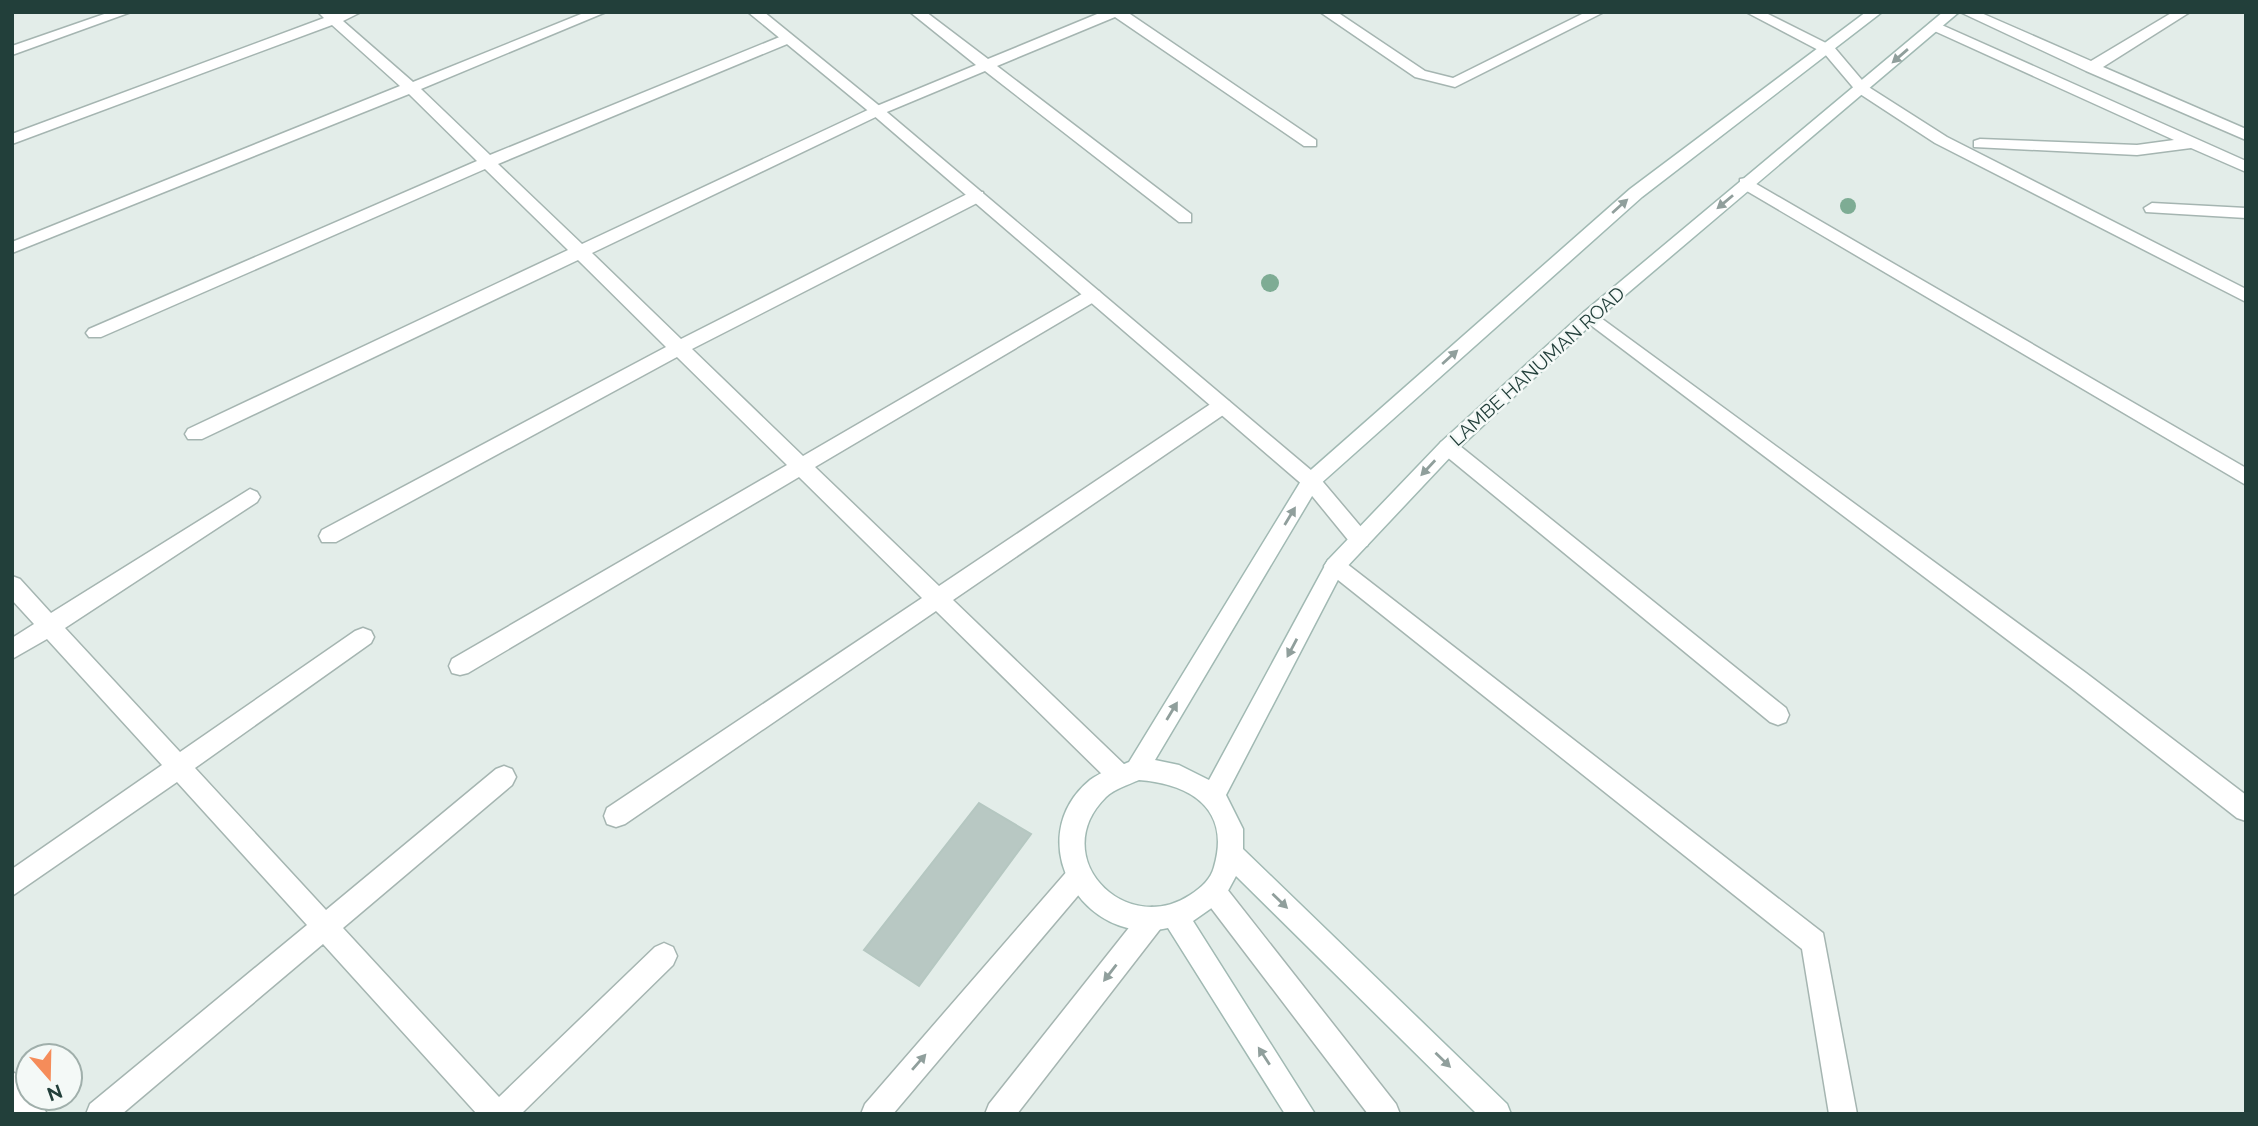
<svg xmlns="http://www.w3.org/2000/svg" width="2258" height="1126" font-family="Raleway,sans-serif">
<style>
.building{fill:#b8c8c3;stroke:#b5c7c1;stroke-width:2}
.lines{fill:none;stroke-linecap:round;stroke-linejoin:round}
.service-casing{stroke:#a5b5b1;stroke-width:3}
.minor-casing{stroke:#a5b5b1;stroke-width:3}
.tertiary-casing{stroke:#a5b5b1;stroke-width:3}
.secondary-casing{stroke:#a1b9b3;stroke-width:3}
.service{fill:#fff;fill-rule:evenodd}
.minor{fill:#fff;fill-rule:evenodd}
.tertiary{fill:#fff;fill-rule:evenodd}
.secondary{fill:#fff;fill-rule:evenodd}
.tree{fill:#7eac94}
.oneway{fill:#909f9c}
.labels{text-anchor:middle;dominant-baseline:central;stroke-width:5;stroke-linejoin:round;paint-order:stroke}
.street-label{font-size:19px;fill:#223f3a;stroke:#f4f9f7}
</style>
<rect width="100%" height="100%" fill="#e3ede9"/>
<!-- building -->
<path class="building" d="M979,803L1031,834L919,986L864,950Z"/>
<g class="lines">
<defs>
<path id="service" d="M1960,12H1979L2091,61L2173,12H2190L2103,67L2246,129V140L2086,71Z
M1935,22L2246,161V172L2191,148L2137,155L1974,147V141L1980,139L2137,145L2174,140L1930,29V23Z
M2152,203L2246,208V218L2146,212L2144,208Z
M1214,880L1223,884L1396,1104L1400,1114H1368L1205,900L1201,892L1205,884Z"/>
<path id="minor" d="M110,12H131L12,55V46Z
M318,12H361L343,21L413,82L586,12H606L421,89L490,155L782,36H792V42L498,164L582,244L872,108L976,65L910,12H926L988,59L1102,12H1127L1316,140V146H1304L1115,17L997,66L1191,214V222H1179L985,71L882,114L592,253L681,339L971,192H983V200L692,349L803,456L1087,291H1099L1102,295L1099,299L815,467L939,586L1215,401H1229L1232,406L1229,411L953,600L1127,767L1131,775L1127,783L1119,786L1111,783L936,611L625,824L616,827L607,824L604,816L607,808L922,598L799,477L468,673L460,675L452,673L449,666L452,659L787,465L677,357L336,542H322L319,536L322,530L666,347L578,260L202,439H188L185,434L188,429L568,250L485,169L101,337H89L86,333L89,329L477,161L409,94L12,253V242L400,86L332,25L12,144V134L324,18Z
M1320,12H1337L1425,71L1453,78L1586,12H1604L1455,87L1415,77Z
M1746,12H1764L1834,47L1867,86L1947,137L2246,289V302L1935,143L1857,92L1824,53Z
M1746,178L2246,468V485L1740,187V179Z
M1590,310L2086,673L2246,795V821L2237,818L2070,687L1584,320L1581,316L1584,312Z
M1448,440L1455,442L1786,708L1789,715L1786,722L1778,725L1770,722L1441,452L1438,447L1441,442Z
M250,489L257,492L260,497L257,502L65,628L180,752L355,631L363,628L371,631L374,637L371,643L195,768L326,910L496,769L504,766L512,769L516,777L512,785L343,928L499,1097L655,947L664,943L673,947L677,956L673,965L521,1114H477L323,944L122,1114H86L90,1104L307,925L177,782L12,896V869L162,765L47,639L12,659V638L34,624L12,600V576L20,579L51,613Z
M1335,558L1342,560L1823,933L1857,1114H1829L1802,949L1328,572L1324,566L1328,560Z
M12,1072C26,1078 28,1084 28,1098H38L47,1114H16L12,1109Z"/>
<path id="tertiary" d="M748,12H764L882,108L1318,476L1367,534L1370,540L1367,546H1353L1304,486L872,114Z
M1078,865L1087,869L1090,877L1087,885L893,1114H861L865,1104L1069,869Z
M1152,907L1161,910L1165,919L1161,928L1017,1114H985L989,1104L1143,910Z"/>
<path id="secondary" d="M1866,12H1882L1642,197L1318,486L1155,760L1179,765L1209,780L1328,560L1441,442L1584,312L1943,12H1959L1596,320L1455,452L1342,572L1226,795L1243,829V849L1507,1104L1511,1114H1477L1236,876L1223,900L1193,921L1315,1114H1285L1168,928C1083,948 1019,839 1090,780C1100,772 1117,767 1129,762L1304,476L1630,189ZM1139,780C1191,784 1231,809 1214,867C1211,879 1201,888 1190,895C1124,938 1046,856 1106,797C1114,789 1128,785 1139,780Z"/>
</defs>
<!-- service casing -->
<use href="#service" class="service-casing"/>
<!-- minor casing -->
<use href="#minor" class="minor-casing"/>
<!-- tertiary casing -->
<use href="#tertiary" class="tertiary-casing"/>
<!-- secondary casing -->
<use href="#secondary" class="secondary-casing"/>
<!-- service -->
<use href="#service" class="service"/>
<!-- minor -->
<use href="#minor" class="minor"/>
<!-- tertiary -->
<use href="#tertiary" class="tertiary"/>
<!-- secondary -->
<use href="#secondary" class="secondary"/>
</g>
<!-- trees -->
<g class="tree">
<circle cx="1848" cy="206" r="8"/>
<circle cx="1270" cy="283" r="9"/>
</g>
<!-- one-way arrows -->
<defs><path id="oneway-solid" d="M-6-.8H1V-3.2L6.5 0L1 3.2V.8H-6Z" transform="scale(1.75)"/></defs>
<g class="oneway">
<use href="#oneway-solid" transform="translate(1900 56) rotate(139)"/>
<use href="#oneway-solid" transform="translate(1725 202) rotate(140)"/>
<use href="#oneway-solid" transform="translate(1620 206) rotate(-42)"/>
<use href="#oneway-solid" transform="translate(1450 357) rotate(-42)"/>
<use href="#oneway-solid" transform="translate(1428 468) rotate(133)"/>
<use href="#oneway-solid" transform="translate(1290 516) rotate(-59)"/>
<use href="#oneway-solid" transform="translate(1292 648) rotate(118)"/>
<use href="#oneway-solid" transform="translate(1172 711) rotate(-59)"/>
<use href="#oneway-solid" transform="translate(1280 901) rotate(44)"/>
<use href="#oneway-solid" transform="translate(1110 973) rotate(128)"/>
<use href="#oneway-solid" transform="translate(1264 1056) rotate(-123)"/>
<use href="#oneway-solid" transform="translate(1443 1060) rotate(44)"/>
<use href="#oneway-solid" transform="translate(919 1062) rotate(-49)"/>
</g>
<g class="labels">
<!-- street labels -->
<g class="street-label">
<text transform="translate(1537 366) rotate(-42)">LAMBE HANUMAN ROAD</text>
</g>
</g>
<!-- border -->
<rect width="2258" height="1126" fill="none" stroke="#223f3a" stroke-width="28"/>
<!-- north arrow -->
<g transform="translate(49 1077) rotate(160)"><circle r="33" fill="#f4f9f7" stroke="#a0afab" stroke-width="2"/>
<path d="M0-5L12 26L0 18L-12 26Z" fill="#f58c5a"/>
<text y="-10" font-size="19" font-weight="bold" text-anchor="middle" fill="#223f3a">N</text>
</g>
</svg>
